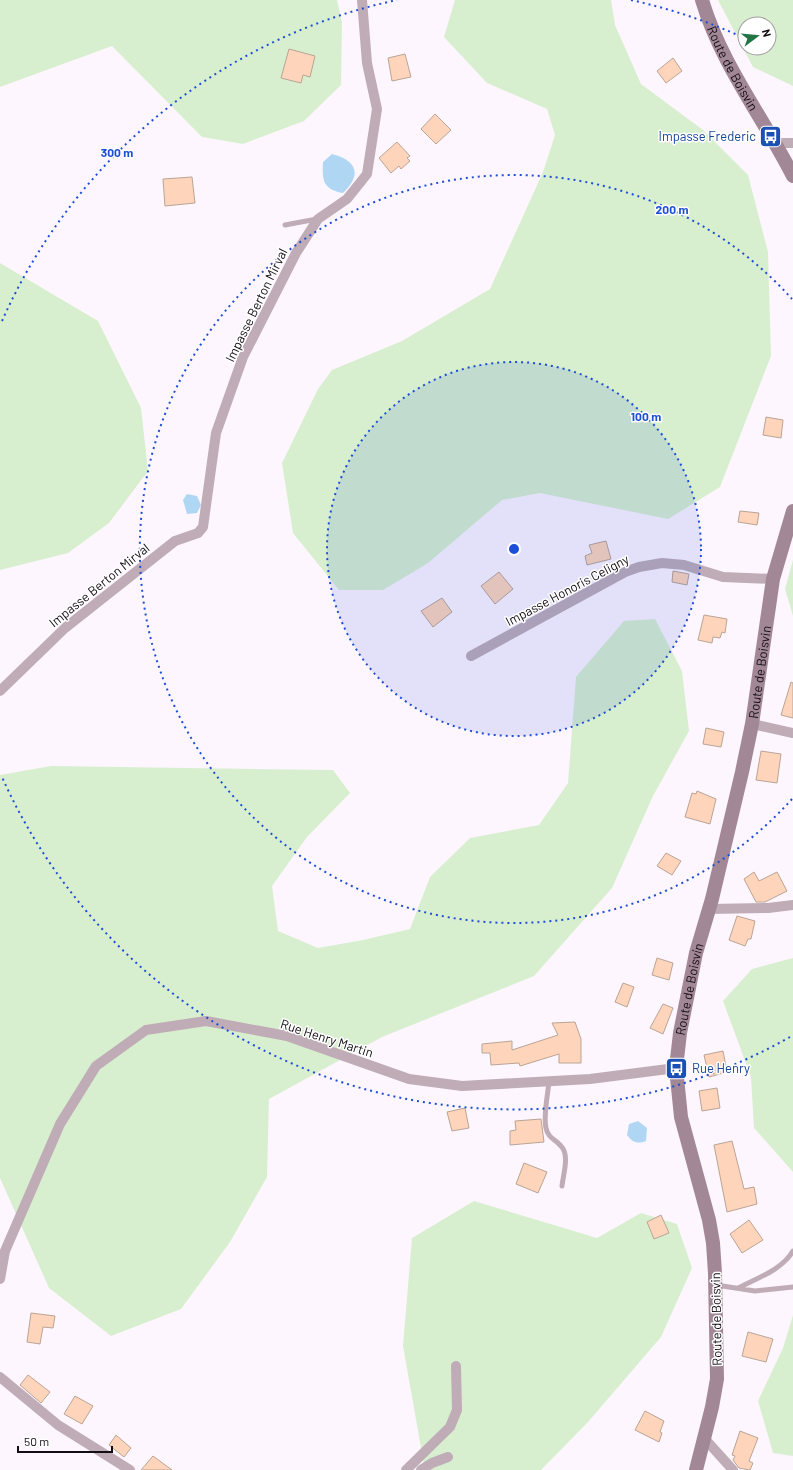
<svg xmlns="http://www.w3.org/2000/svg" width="793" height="1470" font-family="Barlow,sans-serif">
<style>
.green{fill:#d8efcf;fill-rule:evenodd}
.water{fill:#afd7f4}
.building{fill:#fed5ba;stroke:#b9a496}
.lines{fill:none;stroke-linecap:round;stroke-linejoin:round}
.service{stroke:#bfacb7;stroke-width:5}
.minor{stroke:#bfacb7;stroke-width:10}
.secondary{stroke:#a28797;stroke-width:14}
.ring{fill:none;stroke:#1d4ed8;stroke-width:2;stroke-dasharray:2 4}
.labels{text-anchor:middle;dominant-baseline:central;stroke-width:3;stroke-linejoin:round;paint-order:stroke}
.street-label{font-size:13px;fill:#130d14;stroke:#fff}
.transit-label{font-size:13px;fill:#164399;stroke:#fff;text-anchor:end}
.centre{fill:#1d4ed8;stroke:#fff;stroke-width:2}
.ring-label{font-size:12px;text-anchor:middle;font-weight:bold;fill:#1d4ed8;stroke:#fff;stroke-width:3;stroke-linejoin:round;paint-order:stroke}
</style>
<rect width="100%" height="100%" fill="#fdf6fe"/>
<!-- green -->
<path class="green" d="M0,0H337L342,22L341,85L304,121L243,144L202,137L112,46L0,87Z
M455,0H611L615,25L641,84L703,130L748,175L768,252L771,356L720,487L668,519L540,493L502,500L428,563L383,590H339L293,533L282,463L318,389L332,370L402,341L490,289L543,172L555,135L547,109L487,83L444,37Z
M718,0H793V86L753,67ZM745,24H769V48H745Z
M0,263L98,321L141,408L148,471L109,523L68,553L0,570Z
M793,560V616L785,589Z
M655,619L682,671L689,731L653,796L612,888L534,976L382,1037L269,1099L267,1177L230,1242L181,1309L111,1336L49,1288L0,1178V775L51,766L333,770L350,793L307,837L272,886L278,931L318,948L363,940L410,929L430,877L470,838L539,825L568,783L576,677L624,621Z
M793,958V1172L754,1128L751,1077L723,1001L752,969Z
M474,1201L597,1238L641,1213L677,1224L692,1268L661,1337L588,1422L541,1470H425L403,1346L412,1238Z
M793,1315V1456L773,1453L758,1401L783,1348Z"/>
<!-- water -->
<path class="water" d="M332,154C356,160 363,174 343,193C323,189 322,181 323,162Z
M187,494L197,496L201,505L197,513L187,514L183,500Z
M638,1121L647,1128L646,1141C637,1144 633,1143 627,1135L629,1124Z"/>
<!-- building -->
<path class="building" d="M289,49L315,56L310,77L303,75L301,83L281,78Z
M405,54L411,77L392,81L388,58Z
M673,58L682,71L666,83L657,71Z
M435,114L451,130L436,144L421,129Z
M397,142L410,156L407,158L410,161L401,169L399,166L391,173L379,158Z
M192,177L195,203L165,206L163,179Z
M766,417L783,420L781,438L763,435Z
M740,511L759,513L757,525L738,522Z
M606,541L611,559L587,565L585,556L592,553L589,545Z
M673,571L689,574L687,585L672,582Z
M499,572L513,589L495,604L481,586Z
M442,598L452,612L433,627L421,611Z
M704,615L727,619L725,633L722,632L720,638L713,637L712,643L698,640Z
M791,682L793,683V718L781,715Z
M706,728L724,732L721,747L703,744Z
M761,751L781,754L777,783L756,780Z
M697,791L716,799L710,824L685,817L692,793L696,794Z
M666,853L681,861L672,875L657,866Z
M754,872L759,881L777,872L787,891L765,902H756L744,879Z
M737,916L755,921L751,939H748L745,946L729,940Z
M657,958L673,963L669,980L652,975Z
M623,983L634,987L627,1007L615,1002Z
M663,1004L673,1008L663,1034L650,1028Z
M575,1022L581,1039V1063H559V1054L520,1066L519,1063L491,1065L490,1053H482V1044L512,1041V1050L558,1035L552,1023Z
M723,1051L727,1072L709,1077L704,1055Z
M717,1088L720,1108L702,1111L699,1091Z
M465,1108L469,1128L452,1131L447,1112Z
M541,1119L544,1142L510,1145V1131L516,1130L515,1121Z
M732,1141L744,1189L754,1187L757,1204L727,1212L714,1145Z
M524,1163L547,1172L538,1193L516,1184Z
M661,1215L669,1233L654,1239L647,1222Z
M749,1220L763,1240L742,1253L730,1234Z
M31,1313L55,1316L53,1328L43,1327L40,1344L27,1342Z
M748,1332L773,1339L766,1362L742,1356Z
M28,1375L50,1392L41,1403L20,1385Z
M75,1396L93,1406L82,1424L64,1414Z
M645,1411L664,1421L660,1432L662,1433L659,1442L635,1430Z
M740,1431L758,1438L749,1461L753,1463L750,1470L739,1468L733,1460L735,1456L732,1455Z
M116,1435L131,1448L124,1457L109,1445Z
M153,1456L172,1470H141Z"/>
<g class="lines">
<!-- service -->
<path class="service" d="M285,225L317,219
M549,1081C548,1094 543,1116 546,1128C548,1138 555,1139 561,1146C570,1155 563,1175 562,1186
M716,1285L755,1291L793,1287
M738,1288C757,1278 782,1270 793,1251"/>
<!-- minor -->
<path class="minor" d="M776,143H793
M471,656L625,572L639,567L662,563L684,565L723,577L773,579
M0,691L65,628L175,541L198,533L203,527L216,433L243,357L296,253L318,219L347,199L367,174L377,109L367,63L362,0
M752,724L793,733
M709,909L768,908L793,905
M0,1279L5,1251L60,1124L96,1066L146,1030L206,1021L287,1036L409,1079L462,1086L590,1079L676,1068
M0,1377L58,1425L130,1470
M705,1439L733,1470
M406,1470L450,1427L457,1410L456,1366
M421,1470L432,1463L448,1457"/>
<!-- secondary -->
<g class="secondary">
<path id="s1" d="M702,0C721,64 763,117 793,176"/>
<path id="s2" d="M696,1470L712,1407L717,1379L715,1273L713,1243L709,1220L681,1117L676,1068L680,1033L696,953L712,899L742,772L752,724L773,579L793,511"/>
</g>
</g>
<!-- distance rings -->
<circle cx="514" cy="549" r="187" fill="#1d4ed8" fill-opacity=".12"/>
<g class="ring">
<circle cx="514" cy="549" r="187"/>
<path d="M792 799A374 374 0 1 1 792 299"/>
<path d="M790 1037A561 561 0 0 1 2 777M2 321A561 561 0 0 1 397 0M631 0A561 561 0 0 1 742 37"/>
</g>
<!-- icons -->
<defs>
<symbol id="bus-square" viewBox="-11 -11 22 22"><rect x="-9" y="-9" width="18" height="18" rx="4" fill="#1a4fb4" stroke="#fff"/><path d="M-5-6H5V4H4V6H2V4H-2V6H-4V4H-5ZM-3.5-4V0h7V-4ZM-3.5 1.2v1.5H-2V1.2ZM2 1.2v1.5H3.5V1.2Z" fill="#fff"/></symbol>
</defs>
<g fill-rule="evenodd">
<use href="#bus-square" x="758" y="124" width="25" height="25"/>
<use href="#bus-square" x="664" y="1056" width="25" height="25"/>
</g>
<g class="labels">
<!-- street labels -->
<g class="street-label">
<text stroke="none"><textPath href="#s1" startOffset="75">Route de Boisvin</textPath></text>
<text transform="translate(256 305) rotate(-64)">Impasse Berton Mirval</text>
<text transform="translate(99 585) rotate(-39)">Impasse Berton Mirval</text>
<text transform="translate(567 590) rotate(-28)">Impasse Honoris Celigny</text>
<text stroke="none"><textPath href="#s2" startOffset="814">Route de Boisvin</textPath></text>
<text stroke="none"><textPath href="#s2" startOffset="489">Route de Boisvin</textPath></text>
<text transform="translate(327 1038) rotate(18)">Rue Henry Martin</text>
<text transform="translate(716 1319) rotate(-91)">Route de Boisvin</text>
</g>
<!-- transit labels -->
<g class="transit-label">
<text x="756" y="136">Impasse Frederic</text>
<text x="692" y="1068" text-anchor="start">Rue Henry</text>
</g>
</g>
<circle cx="514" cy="549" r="6" class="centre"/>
<g class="ring-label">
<text x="117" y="157">300 m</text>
<text x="672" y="214">200 m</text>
<text x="646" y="421">100 m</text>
</g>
<!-- north arrow -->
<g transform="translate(757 36) rotate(74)"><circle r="19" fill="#ffffff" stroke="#a19ea1"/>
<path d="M0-3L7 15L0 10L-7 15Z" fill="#227445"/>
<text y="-6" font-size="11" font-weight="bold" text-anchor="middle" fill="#130d14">N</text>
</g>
<!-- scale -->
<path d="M18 1446v6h94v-6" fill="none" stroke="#130d14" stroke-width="2"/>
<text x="24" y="1446" font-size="12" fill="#130d14" stroke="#ffffff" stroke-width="3" paint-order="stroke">50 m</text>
</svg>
